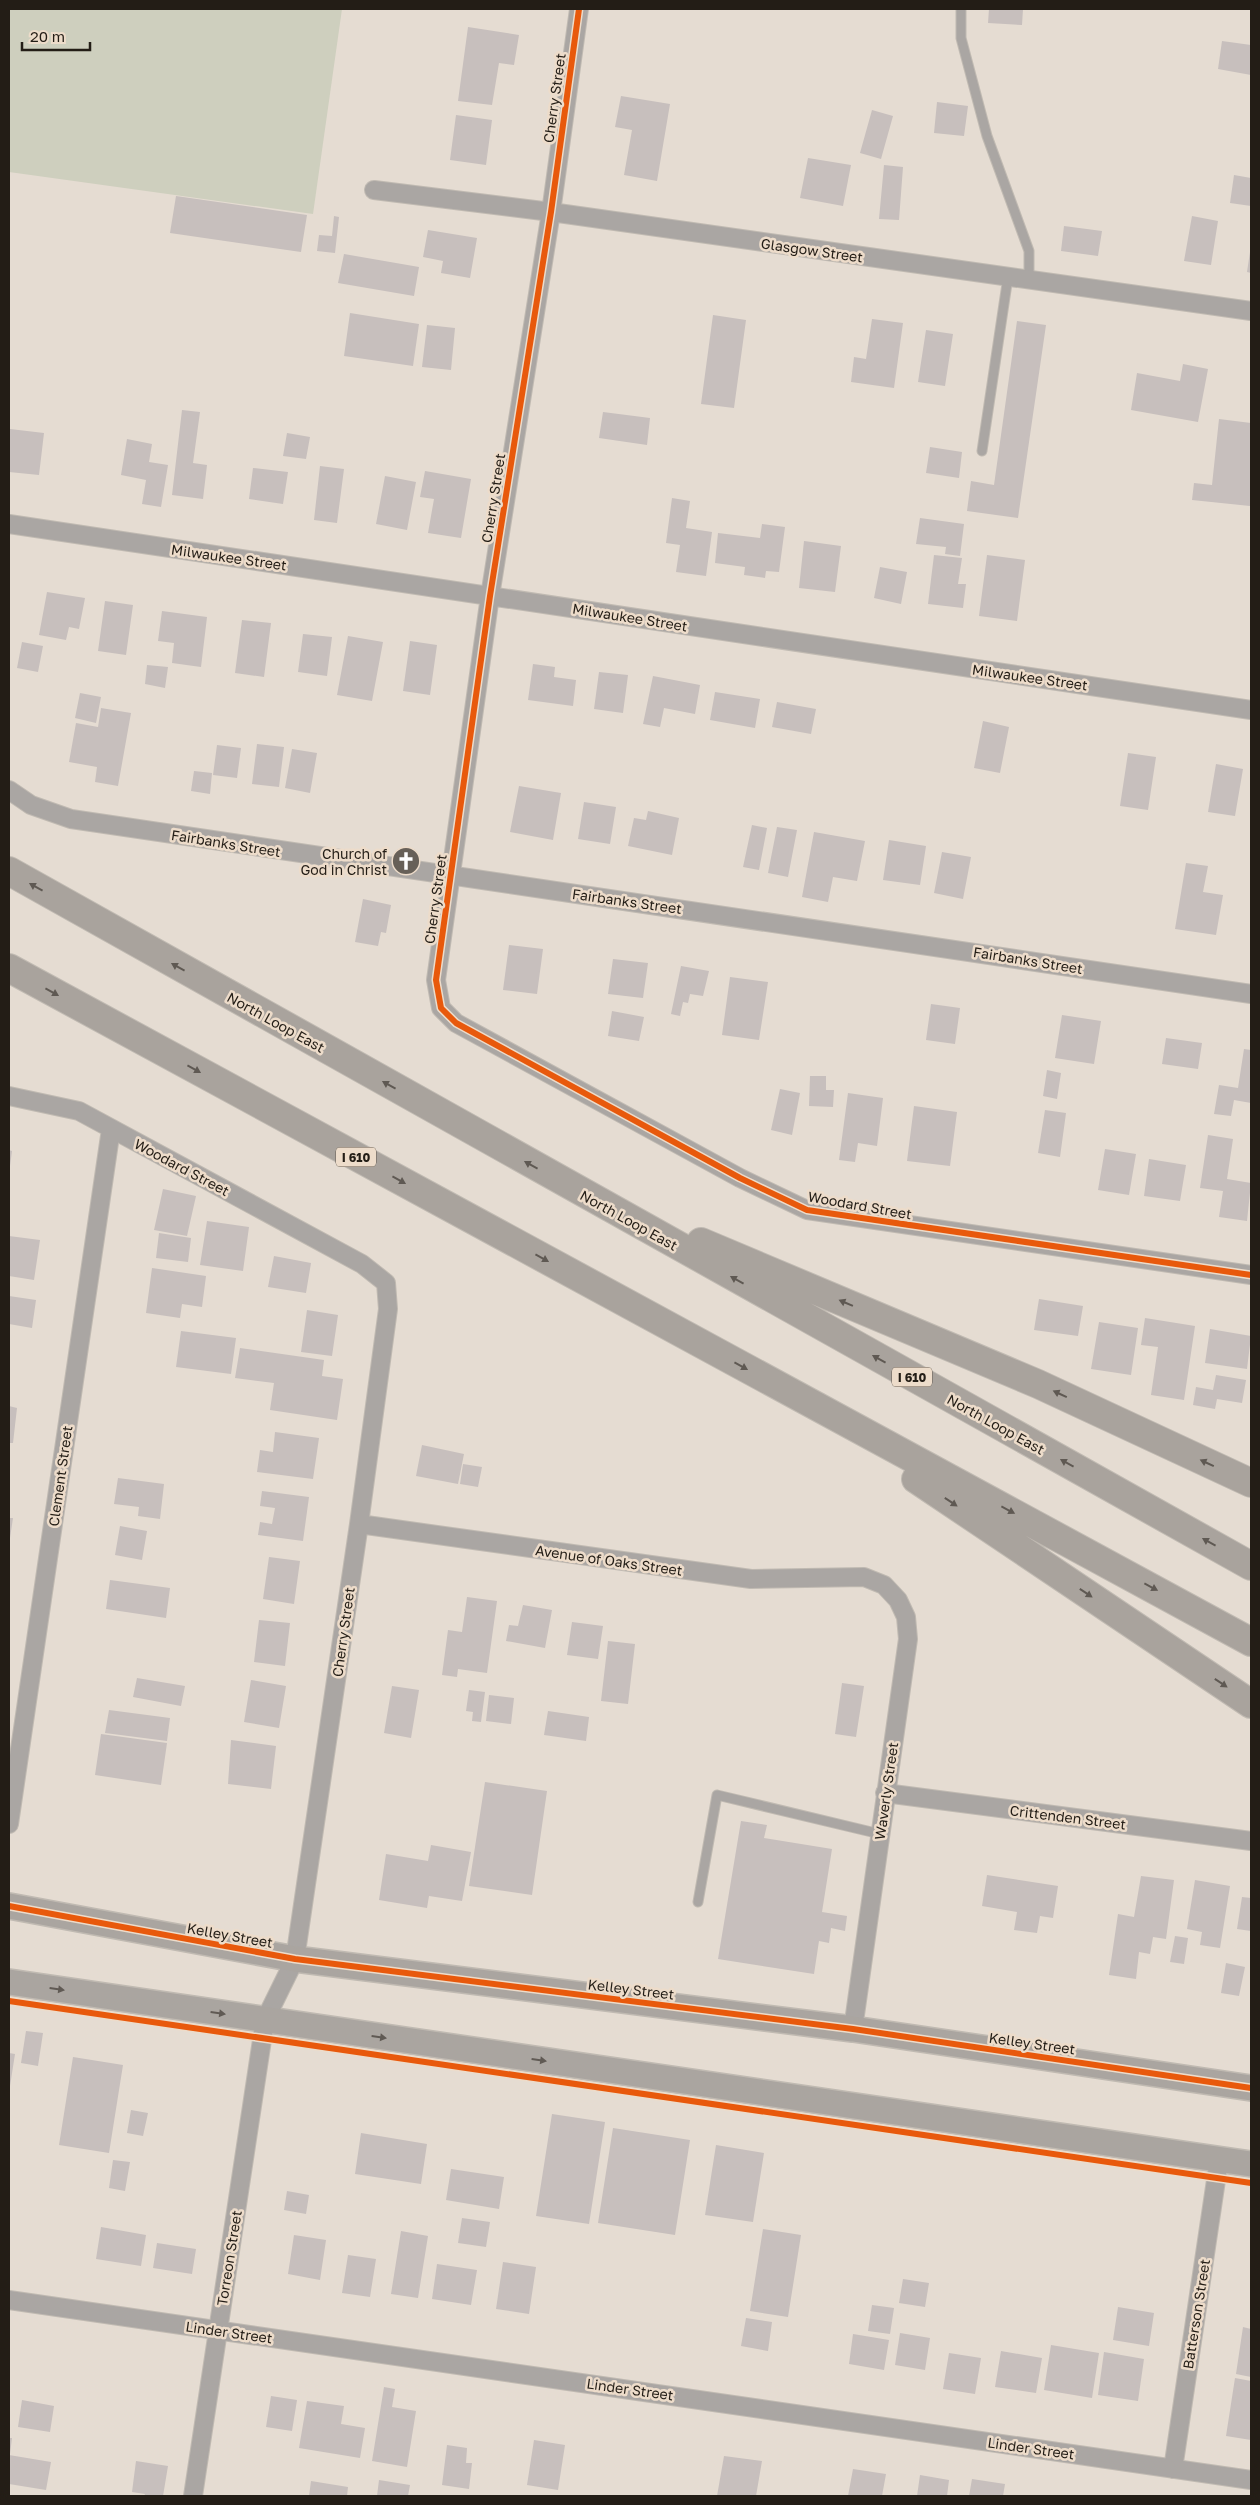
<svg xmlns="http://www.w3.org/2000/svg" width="1260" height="2505" font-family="'Golos Text',sans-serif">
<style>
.green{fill:#cecfbe}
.building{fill:#c7bfbd}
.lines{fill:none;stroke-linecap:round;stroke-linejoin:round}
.lane-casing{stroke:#c0bab2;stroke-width:11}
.street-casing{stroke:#c0bab2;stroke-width:20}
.secondary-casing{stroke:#c0bab2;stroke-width:28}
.highway-casing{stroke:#c0bab2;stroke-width:30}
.lane{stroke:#aaa6a3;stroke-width:9}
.street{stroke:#aaa6a3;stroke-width:18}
.secondary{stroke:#aaa5a0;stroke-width:25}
.highway{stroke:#a9a39d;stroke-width:28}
.cycleway-casing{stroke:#eddcca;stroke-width:9}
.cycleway{stroke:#e8590c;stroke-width:6}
.oneway{fill:#5f5953}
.oneway2{fill:#605a54}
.labels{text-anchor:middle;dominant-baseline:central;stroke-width:5;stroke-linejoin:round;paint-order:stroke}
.shield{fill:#eddcca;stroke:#60564c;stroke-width:1}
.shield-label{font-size:12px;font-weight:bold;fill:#231d16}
.street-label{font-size:14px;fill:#231d16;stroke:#eddcca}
.poi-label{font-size:14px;fill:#231d16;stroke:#eddcca;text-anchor:end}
</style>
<rect width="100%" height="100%" fill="#e5dcd2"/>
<!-- green -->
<path class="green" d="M9,9H342L313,214L9,172Z"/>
<!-- building -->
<path class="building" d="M989,9H1023L1022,25L988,23Z
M468,27L519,35L514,65L499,63L492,105L458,101Z
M1222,41L1251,45V75L1218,69Z
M621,96L670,104L657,181L624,175L632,130L615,127Z
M937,102L968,106L964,136L934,133Z
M872,110L893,116L881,159L860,153Z
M456,115L492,120L486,165L450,160Z
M808,158L851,165L843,206L800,198Z
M884,165L903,167L899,220L879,219Z
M1234,175L1251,178V206L1230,203Z
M176,196L307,215L301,252L170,233Z
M334,216L339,217L335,253L317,251L319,235L332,236Z
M1192,216L1218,221L1211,265L1184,261Z
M1064,226L1102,231L1098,256L1061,251Z
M428,230L477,238L470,278L441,273L443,261L423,257Z
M1250,252H1251V273L1247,272Z
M344,254L419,267L414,296L338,283Z
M350,313L419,324L413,366L344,356Z
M713,315L746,320L734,408L701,404Z
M872,319L903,323L894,388L851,382L854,357L866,359Z
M1017,321L1046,325L1018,518L967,511L971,481L994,485Z
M427,325L455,328L451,370L422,367Z
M926,330L953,334L945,386L918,382Z
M1183,364L1208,369L1198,422L1131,410L1137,373L1180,381Z
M182,410L200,412L193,463L207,465L203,499L172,495Z
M603,412L650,418L647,445L599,438Z
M1219,419L1251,423L1250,506L1192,500L1194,483L1212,485Z
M10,429L44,433L39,475L9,472Z
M287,433L310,437L306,459L283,456Z
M127,439L152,444L149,462L168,465L161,507L142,504L146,480L121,475Z
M930,447L962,452L959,478L926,473Z
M320,466L344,469L337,523L314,520Z
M253,468L288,472L283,504L249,499Z
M425,471L471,479L461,538L428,533L434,499L420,497Z
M385,476L416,482L407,530L376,524Z
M672,498L690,501L686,528L712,532L706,576L676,572L680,545L666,543Z
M920,518L964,524L960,556L945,554L946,547L916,544Z
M762,524L785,527L779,572L766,571L765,578L744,575L745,567L715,563L718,533L760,538Z
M804,541L841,546L835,592L799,588Z
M934,555L962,558L958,584H966L963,608L928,604Z
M987,555L1025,560L1017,621L979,616Z
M880,567L907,572L901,604L874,598Z
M47,592L85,598L79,629L69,627L66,640L39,635Z
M105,601L133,605L126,655L98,651Z
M162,611L207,617L201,667L172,663L174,643L158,641Z
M242,620L271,623L264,677L235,673Z
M303,634L332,637L327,676L298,672Z
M348,636L383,642L372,701L337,695Z
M410,641L437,645L430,695L403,691Z
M22,642L43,646L38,672L17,668Z
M533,664L555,667L554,677L576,680L573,706L528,700Z
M147,665L168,667L165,688L145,684Z
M599,672L628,675L623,713L594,709Z
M653,676L700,685L695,714L664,708L660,727L643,724Z
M715,692L760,699L755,728L710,720Z
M80,693L101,697L96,723L75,718Z
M777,702L816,709L811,734L772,727Z
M101,708L131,713L118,786L95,782L97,767L69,762L76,723L98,727Z
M983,721L1009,727L1000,773L974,768Z
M257,744L284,747L279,787L252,784Z
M217,745L241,748L237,778L213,775Z
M292,749L317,753L310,793L285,788Z
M1128,753L1156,757L1148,810L1120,806Z
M1216,764L1243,769L1235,816L1208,812Z
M194,771L212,773L210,794L191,791Z
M519,786L561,793L553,840L510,832Z
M584,802L616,807L610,844L578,839Z
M648,811L679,818L672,855L628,846L634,818L646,820Z
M752,825L767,828L759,870L743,867Z
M777,827L797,830L788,877L768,873Z
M814,832L865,841L857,881L833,877L828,902L802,897Z
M889,840L926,846L920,885L883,880Z
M942,852L971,857L963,899L934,893Z
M1186,863L1208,866L1203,892L1223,895L1216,935L1175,929Z
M363,899L391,905L386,933L381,932L378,946L355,942Z
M509,945L543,949L537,994L503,990Z
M613,959L648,963L643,998L608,994Z
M681,966L709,971L703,996L690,994L688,1003L683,1002L680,1016L671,1014Z
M730,977L768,982L759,1040L722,1035Z
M931,1004L960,1008L955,1044L926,1040Z
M612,1011L644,1017L639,1041L608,1036Z
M1062,1015L1101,1021L1094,1064L1055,1058Z
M1166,1038L1202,1043L1198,1069L1162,1064Z
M1244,1049L1251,1050V1103L1234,1100L1231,1116L1214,1114L1219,1085L1238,1088Z
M1047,1070L1061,1073L1057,1099L1043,1096Z
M810,1076H826V1090H834L833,1107L809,1106Z
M780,1089L800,1093L792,1135L771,1130Z
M848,1093L883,1098L877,1146L858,1143L855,1162L839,1160Z
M914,1106L957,1112L950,1166L907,1161Z
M1045,1110L1066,1113L1060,1157L1038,1153Z
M1208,1135L1233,1139L1227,1179L1251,1183L1247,1221L1219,1217L1223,1191L1200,1188Z
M1105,1149L1136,1154L1129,1195L1098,1190Z
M9,1150L12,1151L10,1166H9Z
M1149,1159L1186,1165L1180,1201L1144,1196Z
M163,1189L196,1196L187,1236L154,1230Z
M207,1221L249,1227L243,1271L200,1265Z
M159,1233L191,1238L188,1262L156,1258Z
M9,1236L40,1240L34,1280L9,1276Z
M274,1256L311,1263L306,1293L268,1287Z
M152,1268L206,1276L202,1307L182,1304L180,1318L146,1313Z
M9,1296L36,1300L32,1328L9,1324Z
M1039,1299L1083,1306L1078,1336L1034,1330Z
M307,1310L338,1315L332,1356L301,1352Z
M1145,1318L1195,1326L1184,1400L1151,1395L1158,1347L1141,1345Z
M1099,1322L1138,1328L1131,1375L1091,1369Z
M1210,1329L1251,1336L1247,1369L1205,1363Z
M181,1331L236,1338L231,1374L176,1367Z
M240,1348L324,1360L322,1376L343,1379L337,1420L270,1410L274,1383L235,1378Z
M1216,1375L1246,1380L1242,1403L1217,1399L1215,1409L1193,1405L1196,1387L1213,1390Z
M9,1406L17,1408L13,1443H9Z
M275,1432L319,1438L313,1479L257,1472L260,1450L273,1452Z
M422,1445L464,1454L458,1484L416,1476Z
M463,1464L482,1467L478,1487L460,1484Z
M118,1478L164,1484L160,1519L138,1516L139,1507L114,1504Z
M262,1491L309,1497L303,1541L258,1535L260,1522L272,1524L275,1508L260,1506Z
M9,1518H13L10,1538H9Z
M120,1526L147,1531L142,1560L115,1555Z
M269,1557L300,1561L294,1604L263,1599Z
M110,1580L170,1588L166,1618L106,1609Z
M467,1597L497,1601L487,1673L458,1669L457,1677L442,1675L448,1630L462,1632Z
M523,1605L552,1610L545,1648L506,1641L509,1625L518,1626Z
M259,1620L290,1623L285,1666L254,1662Z
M572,1622L603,1626L598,1659L567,1655Z
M608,1641L635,1644L628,1704L601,1701Z
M137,1678L185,1686L181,1706L133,1697Z
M251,1680L286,1686L279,1728L244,1722Z
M842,1683L864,1686L856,1737L835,1734Z
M392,1686L419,1690L411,1738L384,1733Z
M469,1690L485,1692L481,1722L472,1721L473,1712L466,1711Z
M489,1695L514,1698L511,1724L486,1721Z
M109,1710L170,1718L167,1741L105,1733Z
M548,1711L589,1717L586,1741L544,1735Z
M101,1734L167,1743L161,1785L95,1775Z
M231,1740L276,1746L271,1789L228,1784Z
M485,1782L547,1791L532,1895L469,1886Z
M741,1821L767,1825L764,1838L832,1849L822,1912L847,1916L845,1931L831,1928L829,1943L819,1941L814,1974L718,1959Z
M431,1845L471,1852L462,1901L429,1896L427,1908L379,1900L386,1854L428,1861Z
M987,1875L1058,1886L1053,1918L1040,1916L1037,1933L1014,1930L1017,1912L982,1906Z
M1141,1876L1174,1880L1166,1939L1153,1937L1150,1954L1139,1952L1136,1979L1109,1975L1118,1914L1134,1917Z
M1195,1880L1230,1886L1220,1948L1200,1945L1202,1932L1187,1929Z
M1242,1897L1251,1898V1931L1237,1929Z
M1175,1936L1188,1938L1184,1964L1170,1962Z
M1226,1963L1245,1967L1239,1996L1221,1993Z
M26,2031L43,2033L38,2066L21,2063Z
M9,2053L15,2054L10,2086H9Z
M73,2057L123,2065L109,2153L59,2145Z
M131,2110L148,2113L143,2136L127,2133Z
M552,2114L605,2122L589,2224L536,2216Z
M613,2128L690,2140L675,2235L598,2223Z
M361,2133L427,2144L421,2184L355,2174Z
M716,2145L764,2153L753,2222L705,2215Z
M113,2160L130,2162L125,2191L109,2188Z
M451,2169L504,2177L499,2209L446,2200Z
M287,2191L309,2195L306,2214L284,2210Z
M462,2218L490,2222L486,2247L458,2243Z
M101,2227L146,2235L141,2266L96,2259Z
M763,2229L801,2235L788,2317L750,2311Z
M401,2231L428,2236L418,2298L391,2294Z
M294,2235L326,2240L320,2280L288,2274Z
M157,2243L196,2249L192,2274L153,2268Z
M348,2255L376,2259L370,2297L342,2293Z
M503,2262L536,2267L529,2314L496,2309Z
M437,2264L477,2270L471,2305L432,2299Z
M903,2279L929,2283L925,2307L899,2303Z
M872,2305L894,2308L890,2334L868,2331Z
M1118,2307L1154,2313L1149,2346L1113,2340Z
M746,2318L772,2322L768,2351L741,2346Z
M1243,2327L1251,2329V2377L1236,2374Z
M900,2333L930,2338L925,2370L895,2365Z
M853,2334L889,2340L884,2370L849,2364Z
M1051,2345L1099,2353L1092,2398L1044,2390Z
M1001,2351L1042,2358L1036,2393L995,2387Z
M1104,2352L1144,2359L1138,2401L1098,2395Z
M949,2353L981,2358L975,2394L943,2389Z
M1235,2378L1251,2381V2440L1226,2436Z
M384,2387L395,2389L392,2407L416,2411L407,2467L372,2461Z
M271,2396L297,2400L292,2431L266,2427Z
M22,2400L54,2406L50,2432L18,2427Z
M307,2401L344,2406L341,2424L365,2428L360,2458L299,2448Z
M9,2438H12L10,2454H9Z
M534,2440L565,2445L558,2490L527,2485Z
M447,2445L467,2448L466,2463H472L469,2489L442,2485Z
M9,2455L51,2462L46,2490L9,2484Z
M724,2456L762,2461L756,2496H717Z
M136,2461L168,2466L163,2496H144L145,2494L132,2492Z
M853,2469L886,2474L882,2496H848Z
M920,2475L949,2480L947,2496H917Z
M972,2479L1005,2484L1003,2496H969Z
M379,2480L410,2485L408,2496H377Z
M311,2481L348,2487L347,2496H309Z"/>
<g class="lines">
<defs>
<path id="lane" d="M961,9V38L987,136L1029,251V280
M982,451L1008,277
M698,1902L717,1795L880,1834"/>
<path id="street" d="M579,9L551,212L490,596L436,980L441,1008L456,1023L740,1178L807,1210L1251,1275
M374,190L551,212L1251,311
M9,524L1251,710
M9,790L31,805L71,819L1251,994
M9,1096L79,1111L362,1264L386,1283L388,1309L359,1524L295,1959L265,2020L193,2496
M359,1524L751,1579L864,1577L884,1585L898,1600L906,1617L908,1639L853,2029
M885,1793L1251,1841
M9,1824L111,1129
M9,2300L1251,2480
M1173,2469L1219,2160"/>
<path id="secondary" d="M9,1906L295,1959L853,2029L1251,2088
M9,1982L1251,2164"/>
<path id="highway" d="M9,871L1251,1566
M9,968L1251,1642
M701,1242L1038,1384L1251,1483
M916,1479L1251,1704"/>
</defs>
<!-- lane casing -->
<use href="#lane" class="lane-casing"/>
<!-- street casing -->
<use href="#street" class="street-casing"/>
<!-- secondary casing -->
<use href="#secondary" class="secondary-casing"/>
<!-- highway casing -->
<use href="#highway" class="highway-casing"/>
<!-- lane -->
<use href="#lane" class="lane"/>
<!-- street -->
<use href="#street" class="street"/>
<!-- secondary -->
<use href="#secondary" class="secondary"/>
<!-- highway -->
<use href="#highway" class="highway"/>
<defs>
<path id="cycleway" d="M579,9L551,212L490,596L436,980L441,1008L456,1023L740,1178L807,1210L1251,1275
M9,1906L295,1959L853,2029L1251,2088
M9,2001L1251,2183"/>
</defs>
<!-- cycleway casing -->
<use href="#cycleway" class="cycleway-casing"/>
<!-- cycleway -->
<use href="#cycleway" class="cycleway"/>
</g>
<!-- one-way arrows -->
<defs><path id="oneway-solid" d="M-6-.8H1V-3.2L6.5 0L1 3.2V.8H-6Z" transform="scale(1.25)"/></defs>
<g class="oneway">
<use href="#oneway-solid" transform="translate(36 887) rotate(-151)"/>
<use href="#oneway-solid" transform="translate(178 967) rotate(-151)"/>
<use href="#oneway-solid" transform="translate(52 992) rotate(29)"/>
<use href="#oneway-solid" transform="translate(194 1069) rotate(29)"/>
<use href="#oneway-solid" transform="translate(389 1085) rotate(-151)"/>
<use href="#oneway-solid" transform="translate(531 1165) rotate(-151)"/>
<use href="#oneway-solid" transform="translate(399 1180) rotate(29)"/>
<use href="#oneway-solid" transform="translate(542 1258) rotate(29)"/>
<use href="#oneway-solid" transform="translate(737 1280) rotate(-151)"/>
<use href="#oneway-solid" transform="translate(846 1303) rotate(-157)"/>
<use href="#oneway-solid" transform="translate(879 1359) rotate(-151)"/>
<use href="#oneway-solid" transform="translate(741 1366) rotate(29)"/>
<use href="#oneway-solid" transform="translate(1060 1394) rotate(-155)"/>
<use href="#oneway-solid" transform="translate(1067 1463) rotate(-151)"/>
<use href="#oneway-solid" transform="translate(1207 1463) rotate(-155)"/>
<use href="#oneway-solid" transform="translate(951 1502) rotate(34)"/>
<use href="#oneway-solid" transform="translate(1008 1510) rotate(28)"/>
<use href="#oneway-solid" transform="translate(1209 1542) rotate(-151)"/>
<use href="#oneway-solid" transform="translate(1151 1587) rotate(28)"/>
<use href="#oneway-solid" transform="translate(1086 1593) rotate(34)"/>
<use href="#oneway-solid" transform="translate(1221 1683) rotate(34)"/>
</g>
<g class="oneway2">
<use href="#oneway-solid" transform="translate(57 1989) rotate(8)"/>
<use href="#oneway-solid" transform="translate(218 2013) rotate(8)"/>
<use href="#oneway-solid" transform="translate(379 2037) rotate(8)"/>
<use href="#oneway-solid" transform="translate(539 2060) rotate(8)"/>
</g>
<!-- icons -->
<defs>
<symbol id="church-disc" viewBox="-11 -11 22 22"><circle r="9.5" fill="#676058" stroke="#eddcca"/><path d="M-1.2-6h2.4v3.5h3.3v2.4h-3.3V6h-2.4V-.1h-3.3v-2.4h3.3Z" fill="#fff"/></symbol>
</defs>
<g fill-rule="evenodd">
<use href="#church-disc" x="390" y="845" width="32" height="32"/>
</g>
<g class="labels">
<!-- shield labels -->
<g class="shield">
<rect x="336" y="1147.5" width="40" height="19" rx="4"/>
<rect x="892" y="1367.5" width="40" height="19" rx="4"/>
</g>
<g class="shield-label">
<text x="356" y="1157">I 610</text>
<text x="912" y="1377">I 610</text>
</g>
<!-- street labels -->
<g class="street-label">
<text transform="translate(554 98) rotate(-82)">Cherry Street</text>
<text transform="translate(812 250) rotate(8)">Glasgow Street</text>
<text transform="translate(493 498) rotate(-81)">Cherry Street</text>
<text transform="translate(229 557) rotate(8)">Milwaukee Street</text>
<text transform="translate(630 617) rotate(9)">Milwaukee Street</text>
<text transform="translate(1030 677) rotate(8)">Milwaukee Street</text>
<text transform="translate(226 843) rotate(9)">Fairbanks Street</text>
<text transform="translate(435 899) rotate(-82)">Cherry Street</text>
<text transform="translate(627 901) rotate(8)">Fairbanks Street</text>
<text transform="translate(1028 960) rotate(9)">Fairbanks Street</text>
<text transform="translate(276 1022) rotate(29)">North Loop East</text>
<text transform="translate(182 1167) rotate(28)">Woodard Street</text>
<text transform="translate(860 1205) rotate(10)">Woodard Street</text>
<text transform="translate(629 1220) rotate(29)">North Loop East</text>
<text transform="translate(996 1424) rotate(29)">North Loop East</text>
<text transform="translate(60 1476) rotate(-82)">Clement Street</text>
<text transform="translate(609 1560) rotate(8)">Avenue of Oaks Street</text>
<text transform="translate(343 1632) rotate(-82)">Cherry Street</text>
<text transform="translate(886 1791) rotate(-82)">Waverly Street</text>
<text transform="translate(1068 1817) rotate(7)">Crittenden Street</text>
<text transform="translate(230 1935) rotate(10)">Kelley Street</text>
<text transform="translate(631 1989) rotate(7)">Kelley Street</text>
<text transform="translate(1032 2043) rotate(8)">Kelley Street</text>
<text transform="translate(229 2258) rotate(-81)">Torreon Street</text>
<text transform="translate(1196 2314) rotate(-81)">Batterson Street</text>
<text transform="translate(229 2332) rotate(8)">Linder Street</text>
<text transform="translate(630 2389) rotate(8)">Linder Street</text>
<text transform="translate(1031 2448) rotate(8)">Linder Street</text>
</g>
<!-- poi labels -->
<g class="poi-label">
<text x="387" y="853">Church of<tspan x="387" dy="16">God in Christ</tspan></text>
</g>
</g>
<!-- border -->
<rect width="1260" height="2505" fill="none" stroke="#231d16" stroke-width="20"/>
<!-- scale -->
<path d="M22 42v8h68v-8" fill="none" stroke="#231d16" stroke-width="2.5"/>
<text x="30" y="42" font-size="15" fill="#231d16" stroke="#eddcca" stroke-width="4" paint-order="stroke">20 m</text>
</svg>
